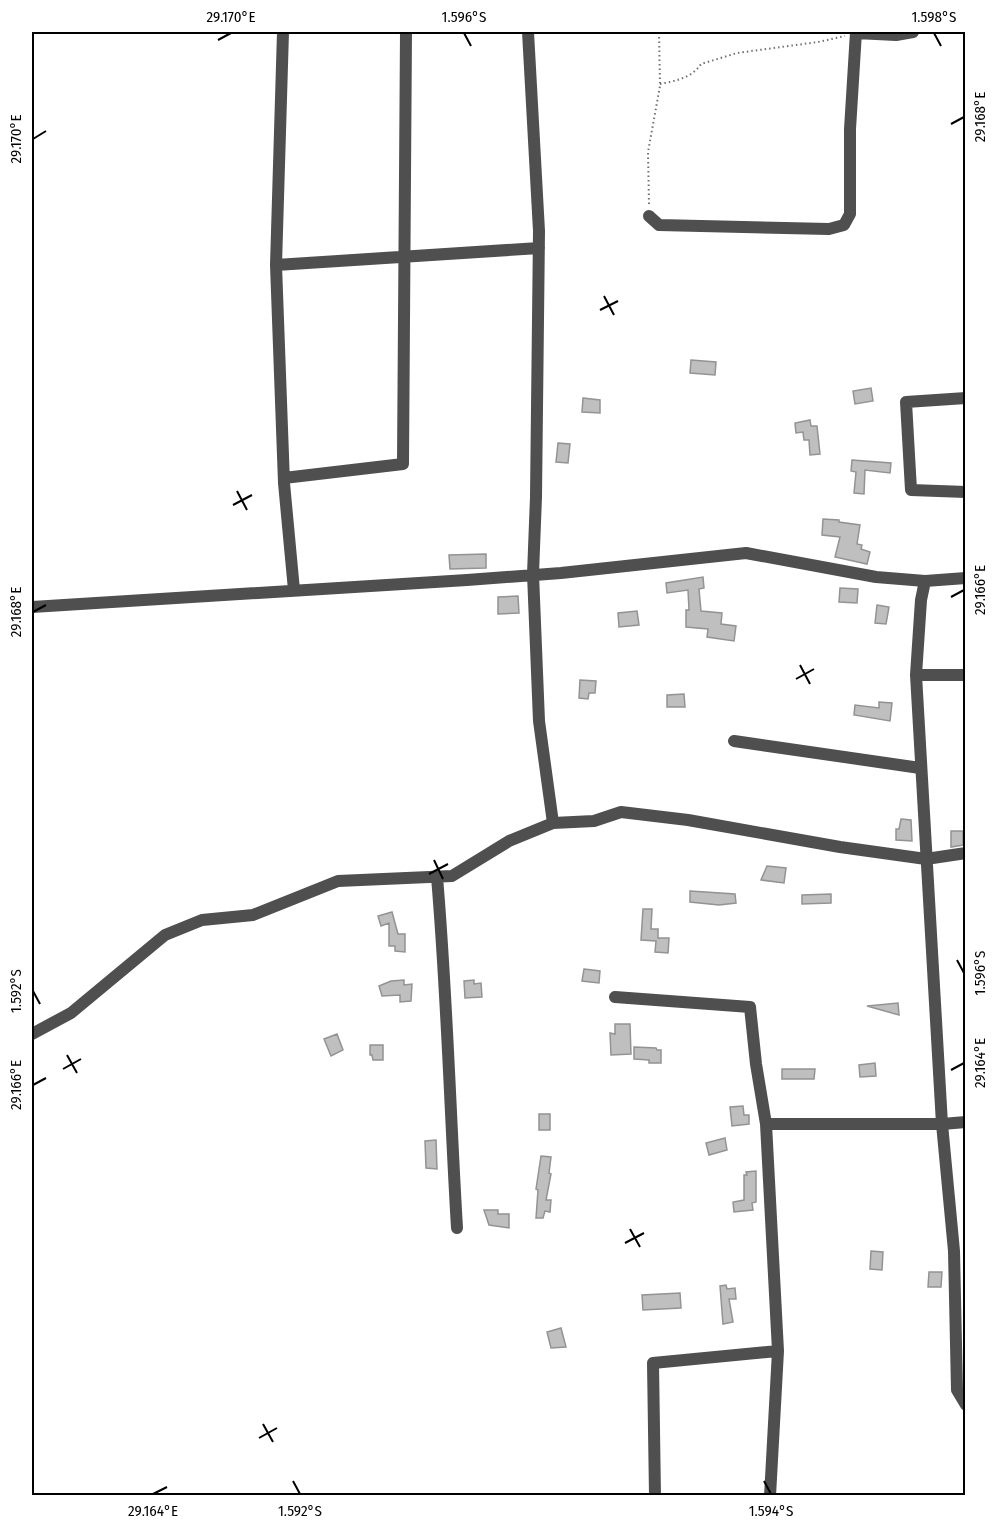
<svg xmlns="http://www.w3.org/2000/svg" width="997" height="1527" font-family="'Fira Sans Condensed',sans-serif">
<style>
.building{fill:#bfbfbf;stroke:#939393;stroke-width:1.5}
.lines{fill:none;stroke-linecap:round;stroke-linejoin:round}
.path{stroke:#717171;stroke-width:2;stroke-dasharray:1.5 3;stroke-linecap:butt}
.minor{stroke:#4f4f4f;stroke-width:12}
.ticks{fill:none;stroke:#000;stroke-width:2}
.neatline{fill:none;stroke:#000;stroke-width:2}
.ticks-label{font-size:15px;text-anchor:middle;fill:#000}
</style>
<rect width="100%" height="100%" fill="#fff"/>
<!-- building -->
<path class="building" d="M691,360L716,362L715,375L690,373Z
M871,388L873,401L855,404L853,391Z
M583,398L600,400V413L582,412Z
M810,420L811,426H817L820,454L810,455L809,440H804L803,432L796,433L795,423Z
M558,443L570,444L568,463L556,462Z
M852,460L891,463L890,473L865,470L864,494L854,493L856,472L851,471Z
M823,519L839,520V522L860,525L857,544L862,545L861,549L870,552L867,564L835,557L840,537L822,535Z
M486,554V568L450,569L449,555Z
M703,577L704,588L699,589L701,611L722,613L721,624L736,626L734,641L707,637L708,629L686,627V610H689L688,590L667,593L666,583Z
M840,588L858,589L857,603L839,602Z
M518,596L519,613L498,614V597Z
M877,605L889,607L886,624L875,623Z
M637,611L639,625L619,627L618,613Z
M580,680L596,681L595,693H589L588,699L579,698Z
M684,694L685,707H667V695Z
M879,702L892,703L890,721L854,715L855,705L879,708Z
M901,819L911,820L912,841L896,840V829H899Z
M951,831H963V845L951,847Z
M767,866L786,868L784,883L761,880Z
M690,891L735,894L736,903L719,905L690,902Z
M831,894V903L802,904V895Z
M643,909H652L651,929H658V938H669L668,953L655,952L656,941L641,940Z
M392,912L398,934H405V952L395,951V946H389V923L381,926L378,916Z
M584,969L600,971L599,983L582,981Z
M404,980V985L412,984L411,1001L400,1002V995L382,996L379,986L391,981Z
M474,980V984L481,983L482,997L465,998L464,981Z
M898,1003L899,1015L867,1006Z
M615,1024H630L631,1054L611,1055L610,1033L615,1034Z
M337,1034L343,1050L331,1056L324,1039Z
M370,1045H383V1060H373L372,1055H370Z
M634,1047L656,1048L657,1050H661V1063H649V1060L634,1059Z
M875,1063L876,1076L860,1077L859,1065Z
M782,1069H815L814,1079H782Z
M743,1106L744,1115H749V1124L732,1126L730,1107Z
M539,1114H550V1130H539Z
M725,1138L727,1150L709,1155L706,1143Z
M436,1140L437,1169L426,1168L425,1141Z
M541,1156L551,1157L549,1173L551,1174L546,1200H551L550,1212L545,1211L543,1218H536L538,1190L536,1189Z
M756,1171V1202L752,1203L753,1210L734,1212L733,1202L744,1200V1175H747L746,1172Z
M484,1210H498V1214H509V1228L489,1225Z
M871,1251L883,1252L882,1270L870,1269Z
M929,1272H942L941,1287H928Z
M726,1285L727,1289L735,1288L736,1299H729L733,1322L723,1324L720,1286Z
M680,1293L681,1308L643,1310L642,1295Z
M561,1328L566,1347L551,1348L547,1332Z"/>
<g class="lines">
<!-- path -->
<path class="path" d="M660,84C675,81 692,78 701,64L737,53L818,42L845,36
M649,204L648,152L660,86L659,32"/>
<!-- minor -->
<path class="minor" d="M283,32L276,265L284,483L294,590
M856,33L896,35L913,32
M649,216L659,225L829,229L844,225L850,214V129L856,32
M276,265L539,248
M966,398L906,402L911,490L966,492
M284,478L403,464L406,32
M925,581L921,600L916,675L942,1124L954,1251L957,1390L966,1405
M32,607L467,580L561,573L746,553L876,577L925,581L966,578
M916,675H966
M734,741L920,768
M553,823L594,821L621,812L688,820L840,847L926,859L966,853
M437,877C447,994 450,1111 457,1228
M615,997L750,1007L756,1064L766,1124H942L966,1122
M32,1034L71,1013L165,935L202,920L253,915L338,881L452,876L509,841L553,823L539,721L533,574L536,497L539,231L528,32
M766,1124L778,1351L770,1496
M655,1496L653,1363L778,1351"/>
</g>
<!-- ticks -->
<path class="ticks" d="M464,33L471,46M934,33L941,46M218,40L231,33M951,124L964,117M33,139L46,131M604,296L614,315M600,310L618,301M237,491L247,510M233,505L252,495M951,597L964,590M33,612L46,605M800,665L810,684M796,679L814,669M434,860L443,879M429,874L448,864M957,960L964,973M33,991L40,1004M67,1055L77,1073M63,1069L81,1059M951,1070L964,1063M33,1085L46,1078M630,1229L640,1247M625,1243L644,1233M263,1424L273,1442M259,1438L277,1428M293,1481L300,1494M764,1481L771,1494M153,1494L167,1487"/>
<!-- border -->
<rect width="997" height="1527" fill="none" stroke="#ffffff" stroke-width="66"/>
<rect x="33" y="33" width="931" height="1461" class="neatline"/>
<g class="ticks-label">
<text x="231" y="22">29.170°E</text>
<text x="464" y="22">1.596°S</text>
<text x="934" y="22">1.598°S</text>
<text transform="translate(980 117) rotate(-90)" y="5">29.168°E</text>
<text transform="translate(16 139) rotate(-90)" y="5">29.170°E</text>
<text transform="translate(980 590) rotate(-90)" y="5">29.166°E</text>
<text transform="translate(16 612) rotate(-90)" y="5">29.168°E</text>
<text transform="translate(980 973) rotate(-90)" y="5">1.596°S</text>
<text transform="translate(16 991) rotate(-90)" y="5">1.592°S</text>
<text transform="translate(980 1063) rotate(-90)" y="5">29.164°E</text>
<text transform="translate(16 1085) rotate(-90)" y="5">29.166°E</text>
<text x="153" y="1516">29.164°E</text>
<text x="300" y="1516">1.592°S</text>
<text x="771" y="1516">1.594°S</text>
</g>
</svg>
